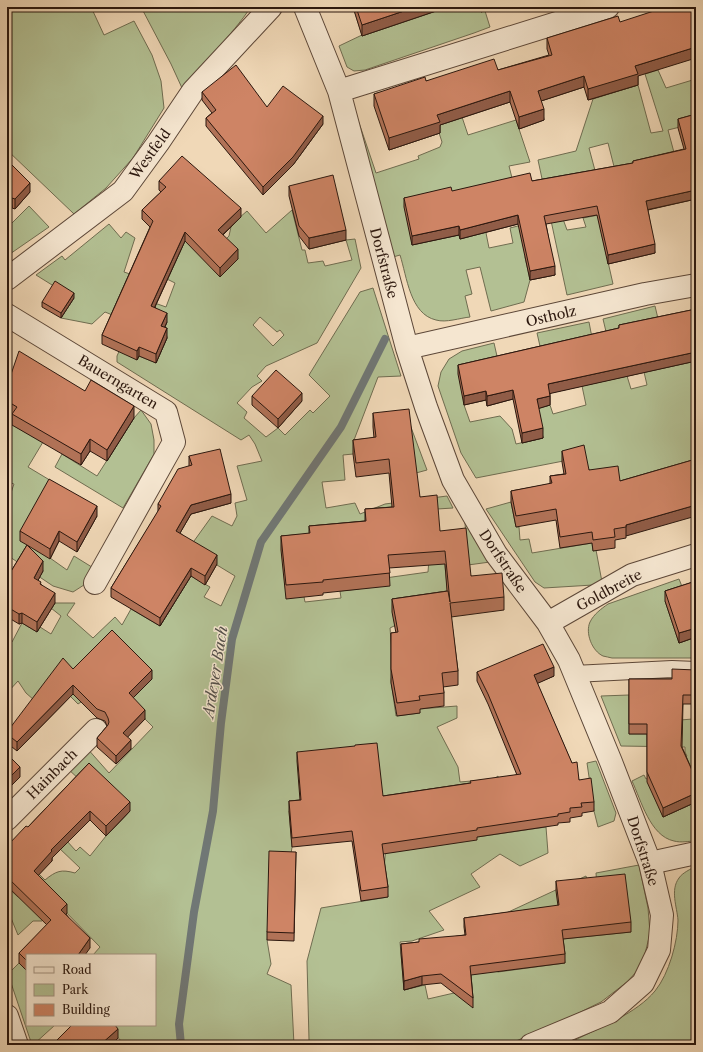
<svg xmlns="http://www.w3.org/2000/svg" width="703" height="1052" font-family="'Libre Caslon Text',serif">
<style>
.green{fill:#b3c093;stroke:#6f6c50;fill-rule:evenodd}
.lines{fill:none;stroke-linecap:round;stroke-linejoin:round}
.stream{stroke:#707775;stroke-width:8}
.service-casing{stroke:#5c4738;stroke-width:18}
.minor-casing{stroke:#5c4738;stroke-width:24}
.service{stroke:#f5e6d0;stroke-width:16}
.minor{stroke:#f5e6d0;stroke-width:22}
.wall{fill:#b17257;stroke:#2b170e}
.shaded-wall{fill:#905c47;stroke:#2b170e}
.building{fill:#ce8465;stroke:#2b170e}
.labels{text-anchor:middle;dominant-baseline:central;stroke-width:3;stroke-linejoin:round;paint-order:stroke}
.street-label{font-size:14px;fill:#2b170e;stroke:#f5e6d0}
.water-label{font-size:15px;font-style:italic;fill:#534f4a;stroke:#f5e6d0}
</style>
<rect width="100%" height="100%" fill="#f0d8b7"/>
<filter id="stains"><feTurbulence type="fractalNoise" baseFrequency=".005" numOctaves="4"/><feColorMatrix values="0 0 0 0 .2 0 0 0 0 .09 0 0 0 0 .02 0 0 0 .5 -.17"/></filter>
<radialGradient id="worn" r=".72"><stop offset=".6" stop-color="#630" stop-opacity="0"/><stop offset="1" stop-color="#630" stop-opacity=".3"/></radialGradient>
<!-- green -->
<path class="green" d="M7,7H91L104,35L134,21L152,55L161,81L164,108L133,158L106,188L74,214L7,150Z
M141,7H251C231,36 205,62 182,88L171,64Z
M353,7H479L481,12L485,11L490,27L474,33L365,70L354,71L347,67L339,46L362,35Z
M658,70L666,88L696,79V123L668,130L676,160L629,225L608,143L589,148L597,178L563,219L567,230L586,227L583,218L614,212L602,235L613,284L567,295L538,160L576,151L593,99L638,85L651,133L663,131L645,74Z
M456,99L468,135L516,120L530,162L509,166L514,186L486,233L489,248L513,243L510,228L541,220L525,257L530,280L524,302L491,311L480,267L466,270L472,294L465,296L470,317C460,318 446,323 436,320C410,314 407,277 400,255L393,257L354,108L376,173L419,159L418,156L440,147L442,142L431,108Z
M29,206L49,227L7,256V228Z
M292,210L302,250H305L308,263L323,261L325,266L352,260L346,240L355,239L361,268L317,343L266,366L257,376L262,381L252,387L237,403L247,412L244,418L266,437L278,428L285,435L310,410L313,413L330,396L309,375L360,292L373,288L401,376L378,377L354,440L371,439L353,454L343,455L345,480L322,482L326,508L355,503L360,514L385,504L447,496L453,508L437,509L304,597L305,602L341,598L340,591L359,589L371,580L428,572L429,559L444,557L452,633L394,626L390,628L393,666L391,681L396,716L420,713L419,709L457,706V718L437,727L458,767L460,782L494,779L498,776L500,787L477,837L546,827L548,853L520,866L500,854L471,874L480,887L429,911L444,930L412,941L400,942L404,990L425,985L428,999L454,993L467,954L498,972L565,963L562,939L631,932L597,887L596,873L639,865L648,908L650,933L644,958L637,971L627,982L601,1002L566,1019L507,1045H311L309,1040L307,961L321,908L388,897L384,869L387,835L301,810L289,811L292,847L290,861L267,940L271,964L267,974L291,985L294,1045H125L106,1025H155V955H93L100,947L58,904L42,921H33L18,935L11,918H7V887L18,897L39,874L45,880C56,871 61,869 75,873L80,868L58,847L66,840L76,851L80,847L90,856L106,836L130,811L81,781L67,768L86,747L109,773L153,727L145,719L81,702L78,704L63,689L34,700L26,693L18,681L7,693V639L12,642L22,623L37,632L40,627L51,634L61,616L51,608L55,603H75L67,615L93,638L115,617L122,625L131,609L160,626L191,576L210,587L204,597L221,606L235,576L189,548L212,516L232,526L237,516L235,503L247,500L237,466L262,461L255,444L249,435L241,440L117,362V356L121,347L137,360L139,356L156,363L167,338L144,312L149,301L166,307L175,283L167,279L158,235L222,243L229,236L234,213L239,218L247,211L266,233ZM260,317L277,332L280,330L284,335L273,346L253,325Z
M109,224L121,238L126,232L135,238L124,272L133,275L115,316L105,312L92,324L61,318L73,298L36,275L62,256L65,260Z
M655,306L660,327L627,376L631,389L647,385L644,372L696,357V470L633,488L589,480L584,457L476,478L461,453L438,386L441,372L449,359L462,351L494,343L499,365L464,405L470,422L500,416L512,429L516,444L543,438L537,409L550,405L553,414L586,405L582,386L542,355L537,333L589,322L593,343L608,340L603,319Z
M141,410L151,424L154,440V454L123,508L55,467L62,454L97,476L134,418Z
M7,422L43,442L28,467L53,482L50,558L67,570L74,556L95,569L87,583L73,592L53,586L7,555V504L14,484L7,482Z
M409,422L427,470L416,473Z
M511,502L516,527H519L520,540L529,539L532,553L592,543L593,551L596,550L602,582L593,585L544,588L535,582L486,509Z
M465,523L490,562L468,565Z
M679,579L685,594L665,601L679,643L696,637V658H612C609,657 606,657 603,656C592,651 585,633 590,622C594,614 601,609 608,604Z
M629,695V734H665L680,720L693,719L696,717V780L682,758L687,756L685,752V747L621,746L601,696Z
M596,761L616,813L614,821L598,827L594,811L587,763Z
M644,775L646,779L648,778L651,789L663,817L696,802V841C689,841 681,843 674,841C650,836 641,800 632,781Z
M696,866V1045H575V1040C601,1027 637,1013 655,991C669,974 678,941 678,920C677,907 670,890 679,878C682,873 691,869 696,866Z
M586,876L589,887L559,915L489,921Z
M19,963L27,971V1025H55L33,1045H32L8,974Z"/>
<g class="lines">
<!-- stream -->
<path class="stream" d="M181,1045L179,1024L194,912L213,811L221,723L232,639L261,542L341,427L385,339"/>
<defs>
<path id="service" d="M574,674L672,669L696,670"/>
<path id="minor" d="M305,7L339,91L407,348L426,407L453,480L496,554L548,623L569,660L611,762L650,863L662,915L659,950L643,983L610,1012L531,1045
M339,91L608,7
M7,279L123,191L158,143L193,91L271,7
M7,315L166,412L174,442L95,583
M407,348L645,294L696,285
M548,623L632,575L696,555
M7,819L96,730
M650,863L696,853
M7,1016L17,1045"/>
</defs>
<!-- service casing -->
<use href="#service" class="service-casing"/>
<!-- minor casing -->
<use href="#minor" class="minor-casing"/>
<!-- service -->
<use href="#service" class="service"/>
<!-- minor -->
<use href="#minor" class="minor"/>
</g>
<!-- wall -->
<path class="wall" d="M353,7H448L362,36Z
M547,38L638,76V85L588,100L584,87L541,101L544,120L519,129L510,102L440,125V133L389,150L374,106V94L426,81L498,70L549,55L547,49Z
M202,92L267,107L323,124L293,165L263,195L206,126V118L212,113L202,100Z
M696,114V199L648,210L655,253L608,264L597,215L546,224L555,275L530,280L518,224L460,239L459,235L412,245L404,207V198L532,181L633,163V161L684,149L678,128V119Z
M7,164L30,192L15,209L12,208Z
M159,181L241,217L223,235L238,259L220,277L185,241L155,307L167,322L165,327L167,338L156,363L139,356L137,360L102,344V335L150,227L142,219V210L161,192L159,190Z
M289,186L346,240L309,249L299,236L289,196Z
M74,298L61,318L42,307V302Z
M696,309V361L550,393V405L538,408L543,438L522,443L513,399L487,406L486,400L464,405L458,374V365L619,328V325Z
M7,386L85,391L134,418L107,461L90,451L81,465L12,425V415L7,412Z
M252,396L302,401L278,428L252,405Z
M373,413L420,497L440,531L471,576L504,597V610L451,617L458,671V685L443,687L444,693V706L420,709V713L397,716L391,683V633H396L392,612V599L447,591L445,564L389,568L390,586L323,593V595L286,599L281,550V536L309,534V526L365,521V509L392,507L389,473L356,477L353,454V440L374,438L373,427Z
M562,451L589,470L620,481L696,459L626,536V538L615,540V548L593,551L592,543L560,548L556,520L516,527L511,502V491L550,484V476L564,474L562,462Z
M189,456L231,503L191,514L180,533L217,564L205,585L191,576L160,626L111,597V588L158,512V504L189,466Z
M97,516L77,552L59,541L50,559L27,545L43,571L38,580L55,603L37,632L22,623L19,624L9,618L8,615L7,614V578L27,545L20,541V531Z
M696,581V637L679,643L665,601V591Z
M73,669L152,679L133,698L145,719L127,737L131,749L116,764L97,747V738L107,726L105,721L97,718L73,694L17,751L7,743V732Z
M696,670V704H683L682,747L696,779V802L663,817L647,782V734H629V679H672Z
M477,672L554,676L537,683L579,780L594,802V811L582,813V816L570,818V822L558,823V825L477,837V840L383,854L388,887V897L361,901L352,841L292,847L289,811V801L300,800L297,761V752L383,796L470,783L517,775L488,704L477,681Z
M89,763L130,811L106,836L90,820L52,858V861L38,875L67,913L66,914L90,948L27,955V971L19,963V953L47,925L7,886V846L28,827Z
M296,852L294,941L267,940V932Z
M556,881L631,922V932L563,939L565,954V963L471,975L473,998V1008L441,983L422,985L404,990L401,953V944L419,942L465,935L464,927V918L558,906L556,891Z"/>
<!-- shaded-wall -->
<path class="shaded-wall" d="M416,7H448L362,36V25Z
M481,7H496L481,12Z
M696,47V58L638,76V85L588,100V89L635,66Z
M584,76V87L538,102V91Z
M510,91V102L440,125V133L389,150V138L437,115Z
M544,109V120L519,129V117Z
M323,116V124L293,165L263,195V187Z
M30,183V192L15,209V199Z
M696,190V199L646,210V201Z
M12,198V208L7,213V204Z
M241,208V217L218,239V230Z
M518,215V224L460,239V230Z
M459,226V235L412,245V236Z
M346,230V240L309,249V238Z
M185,232V241L151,315V306Z
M655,244V253L608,264V255Z
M238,249V259L220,277V268Z
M555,266V275L530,280V271Z
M74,293V298L61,318V313Z
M167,313V322L161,335V326Z
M167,328V338L156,363V354Z
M139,347V356L137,360V351Z
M696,352V361L548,394V384Z
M513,390V399L487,406V396Z
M486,391V400L464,405V396Z
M302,393V401L278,428V419Z
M550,396V405L537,409V399Z
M134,406V418L107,461V450Z
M543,428V438L522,443V433Z
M90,439V451L81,465V454Z
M8,458V468L7,471V461Z
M231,494V503L191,514L176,540V531L191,505Z
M696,505V516L626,536V525Z
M97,506V516L77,552V542Z
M59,531V541L50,559V549Z
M217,555V564L205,585V576Z
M43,561V571L34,588V578Z
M191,568V576L160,626V618Z
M55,593V603L37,632V622Z
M22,613V623L19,624V614Z
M696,628V637L679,643V633Z
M554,667V676L534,685V675Z
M152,670V679L129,702V693Z
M73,685V694L17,751V742Z
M145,710V719L123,742V733Z
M131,740V749L116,764V756Z
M20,767V777L7,790V780Z
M696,793V802L663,817V808Z
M130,802V811L106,836V826Z
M90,811V820L52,858V861L34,880V871L51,850Z
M67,904V913L61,919V910Z
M90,938V948L85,955H78Z
M422,976V985L404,990V981Z
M118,1029V1038L111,1045H100Z"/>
<!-- building -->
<path class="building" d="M356,7H416L362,25Z
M666,7H696V47L635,66L638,74L588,89L584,76L538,91L544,109L519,117L510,91L437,115L440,122L389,138L374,94L425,77L426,81L494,59L498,70L552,55L547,38L618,16L620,22Z
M236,65L267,107L283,86L323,116L293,157L263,187L206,118L216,110L202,92Z
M696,114V190L646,201L655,244L608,255L597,206L544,216L555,266L530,271L518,215L460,230L459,226L412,236L404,198L451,187L452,191L530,173L532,181L633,163V161L686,149L678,119Z
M182,156L241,208L218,230L238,249L220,268L185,232L151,306L167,313L161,326L167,328L156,354L139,347L137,351L102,335L153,221L142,210L166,187L159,181Z
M9,162L30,183L15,199L12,198L7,204V164Z
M333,175L346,230L309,238L299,226L289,186Z
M55,281L74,293L61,313L42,302Z
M696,309V352L548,384L550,396L537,399L543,428L522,433L513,390L487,396L486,391L464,396L458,365L619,328V325Z
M19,351L85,391L91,380L134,406L107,450L90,439L81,454L12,414L17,407L7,401V386Z
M276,370L302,393L278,419L252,396Z
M409,409L420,497L437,495L440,531L466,528L471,576L502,573L504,597L450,603L458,671L442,673L444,693L419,696L420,700L397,703L391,669V633L398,632L392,599L448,591L450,602L445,551L388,555L390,573L323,580V582L286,585L281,536L310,533L309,526L366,521L365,509L394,507L389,459L356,463L353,440L376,437L373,413Z
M584,445L589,470L618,466L620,481L696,459V505L626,525V527L614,529L615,537L593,540L592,532L560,537L556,509L516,516L511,491L552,483L550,476L566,474L562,451Z
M220,449L231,494L191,505L176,531L217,555L205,576L191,568L160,618L111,588L161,506L158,504L178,469L192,465L189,456Z
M49,479L97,506L77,542L59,531L50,549L20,531Z
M27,545L43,561L34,578L41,582L40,584L55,593L37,622L22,613L19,614L9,608L8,605L7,604V578Z
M696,581V628L679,633L665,591Z
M112,630L152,670L129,693L145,710L123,733L131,740L116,756L97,738L108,725L109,722L108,718L105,712L97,709L73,685L17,742L7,734V732L63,658L73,669Z
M543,644L554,667L534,675L572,763L577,762L579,780L591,778L594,802L581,803L582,807L570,808V812L558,814V816L477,828V830L382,844L388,887L361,891L352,831L292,838L289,801L301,800L297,752L355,746V745L377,743L383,796L471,783L470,781L521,774L488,694L477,672Z
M672,669L696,670V695H683L681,746L696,779V793L663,808L647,772V724H629V679H672Z
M7,754L20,767L7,780Z
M89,763L130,802L106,826L90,811L51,850L52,851L34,871L67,904L61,910L90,938L78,955H27V961L19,953L51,920L7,877V846L26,826L28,827Z
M269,851L296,852L294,933L267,932Z
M625,874L631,922L562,930L565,954L470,966L473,998L441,974L422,976L404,981L401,944L419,942V939L466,935L464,918L559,905L556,881Z
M72,1025H115L118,1029L100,1045H54L53,1044Z"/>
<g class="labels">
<!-- street labels -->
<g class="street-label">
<text transform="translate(150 154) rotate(-54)">Westfeld</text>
<text transform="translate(384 263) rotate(75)">Dorfstraße</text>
<text transform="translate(551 316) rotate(-13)">Ostholz</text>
<text transform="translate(118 382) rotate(31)">Bauerngarten</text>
<text transform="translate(503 561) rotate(56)">Dorfstraße</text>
<text transform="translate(609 590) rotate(-28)">Goldbreite</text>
<text transform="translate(52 774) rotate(-45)">Hainbach</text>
<text transform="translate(643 851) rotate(72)">Dorfstraße</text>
</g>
<!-- water labels -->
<g class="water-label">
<text transform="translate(215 672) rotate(-81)">Ardeyer Bach</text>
</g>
</g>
<!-- margin -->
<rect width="703" height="1052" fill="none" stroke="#f0d8b7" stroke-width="24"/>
<rect x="8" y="8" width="687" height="1036" fill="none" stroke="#2b170e" stroke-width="2"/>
<rect x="12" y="12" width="679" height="1028" fill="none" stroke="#2b170e"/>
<!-- legend -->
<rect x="26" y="954" width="130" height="72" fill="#f5e6d0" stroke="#a49382"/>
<rect x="34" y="967" width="20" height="6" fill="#f5e6d0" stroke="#a49382"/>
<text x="62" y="974" font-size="12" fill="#2b170e">Road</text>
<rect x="34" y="984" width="20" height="12" fill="#b3c093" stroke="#a49382"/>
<text x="62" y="994" font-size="12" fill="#2b170e">Park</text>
<rect x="34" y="1004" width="20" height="12" fill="#ce8465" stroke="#a49382"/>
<text x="62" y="1014" font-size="12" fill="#2b170e">Building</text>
<rect width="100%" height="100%" filter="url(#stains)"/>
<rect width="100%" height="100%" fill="url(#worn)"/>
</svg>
